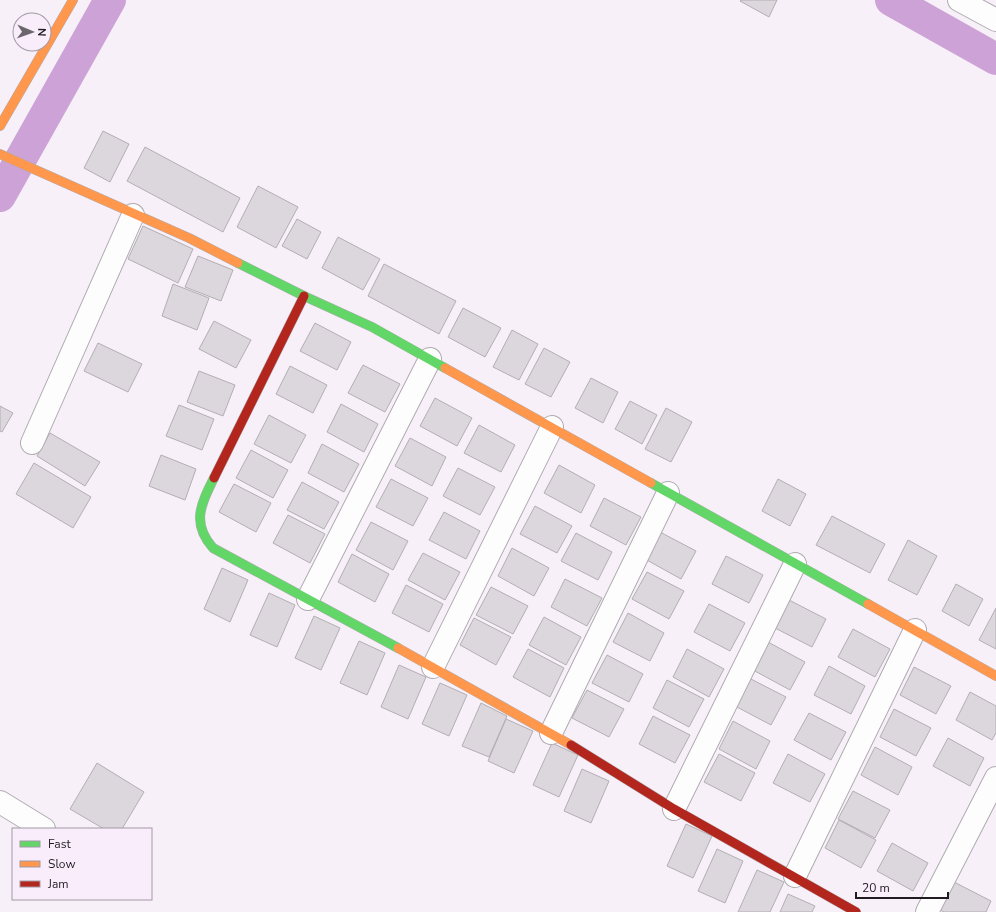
<svg xmlns="http://www.w3.org/2000/svg" width="996" height="912" font-family="'Nunito Sans',sans-serif">
<style>
.lines{fill:none;stroke-linecap:round;stroke-linejoin:round}
.canal{stroke:#cda3d7;stroke-width:32}
.building{fill:#dcd7dd;stroke:#b3aeb4}
.street-casing{stroke:#b0abb1;stroke-width:24}
.fast-casing{stroke:#b0abb1;stroke-width:10}
.slow-casing{stroke:#b0abb1;stroke-width:10}
.jam-casing{stroke:#b0abb1;stroke-width:10}
.street{stroke:#fefdfe;stroke-width:22}
.fast{stroke:#63d668;stroke-width:9}
.slow{stroke:#ff974d;stroke-width:9}
.jam{stroke:#b3261e;stroke-width:9}
</style>
<rect width="100%" height="100%" fill="#f7f0f8"/>
<g class="lines">
<!-- canal -->
<path class="canal" d="M891,0L996,59
M0,196L110,0"/>
</g>
<!-- building -->
<path class="building" d="M741,0H777L769,17L740,1Z
M103,131L129,144L110,182L84,168Z
M145,147L240,198L223,232L127,181Z
M258,186L298,207L276,248L237,227Z
M297,219L321,232L307,259L282,246Z
M143,226L193,249L178,283L128,259Z
M338,237L380,259L363,290L322,268Z
M198,256L233,270L221,301L185,287Z
M384,264L456,301L439,334L368,296Z
M173,284L209,298L197,330L162,316Z
M463,308L501,328L485,357L448,337Z
M214,321L251,340L236,368L199,349Z
M315,323L351,342L337,370L300,351Z
M512,330L538,344L519,380L493,367Z
M98,343L142,364L128,392L84,371Z
M544,348L570,362L551,397L525,384Z
M363,365L400,384L385,412L348,393Z
M290,366L327,385L313,413L276,394Z
M199,371L235,385L223,416L187,402Z
M591,378L618,392L603,423L575,408Z
M435,398L472,418L457,446L420,426Z
M630,401L657,415L642,444L615,429Z
M341,404L378,424L364,452L327,432Z
M179,405L214,419L202,450L166,436Z
M0,406L13,413L2,432L0,431Z
M666,408L692,422L671,462L645,449Z
M269,415L306,435L291,463L254,444Z
M479,425L515,445L501,472L464,453Z
M50,433L100,462L85,486L37,456Z
M410,438L446,457L432,486L395,466Z
M322,444L359,464L344,492L308,473Z
M251,450L288,470L273,498L236,478Z
M161,455L196,469L185,500L149,486Z
M34,463L91,497L73,528L16,494Z
M559,465L595,485L581,513L544,493Z
M458,468L495,487L480,515L443,496Z
M391,479L428,498L413,526L376,507Z
M778,479L806,494L790,526L762,511Z
M302,482L339,502L324,529L287,510Z
M234,484L271,503L256,532L219,512Z
M604,498L641,517L626,545L590,526Z
M535,506L572,526L557,553L520,534Z
M444,512L480,531L466,559L429,540Z
M288,515L325,534L310,563L273,543Z
M832,516L885,544L870,573L816,545Z
M371,522L408,541L393,570L356,550Z
M660,532L696,551L681,579L645,559Z
M576,533L612,552L598,580L561,561Z
M908,540L937,556L917,595L888,580Z
M512,548L549,568L534,596L498,576Z
M423,553L460,572L445,600L408,580Z
M352,554L389,574L375,602L338,582Z
M726,556L763,575L749,603L712,584Z
M222,568L248,580L230,622L204,609Z
M647,572L684,591L669,619L632,599Z
M565,579L602,598L587,626L551,607Z
M956,584L983,599L969,626L942,611Z
M406,585L443,604L429,632L392,613Z
M491,587L528,606L513,634L476,615Z
M269,593L295,605L277,647L250,635Z
M789,600L826,619L812,647L775,628Z
M709,604L745,623L730,651L694,632Z
M996,608V649L979,640Z
M628,613L664,633L650,661L613,642Z
M314,616L340,628L321,670L295,658Z
M544,617L581,637L566,665L529,645Z
M474,618L511,637L496,665L460,645Z
M853,629L890,649L875,677L838,657Z
M359,641L385,653L367,695L340,683Z
M768,642L805,662L790,690L753,670Z
M528,649L564,668L550,697L513,677Z
M687,649L724,669L709,697L673,677Z
M607,655L643,674L629,702L592,683Z
M399,665L426,677L408,719L381,707Z
M829,666L865,686L851,714L814,695Z
M914,667L951,686L936,714L900,695Z
M749,678L786,697L771,725L735,706Z
M667,680L704,699L689,727L653,708Z
M440,683L467,695L449,736L422,724Z
M587,690L624,709L609,737L572,718Z
M970,692L996,706V733L992,740L956,720Z
M481,703L507,716L489,757L462,746Z
M894,709L931,728L916,756L880,737Z
M809,713L846,732L831,760L794,740Z
M653,716L690,735L675,763L639,744Z
M506,719L533,731L514,773L488,761Z
M733,721L770,741L756,769L719,749Z
M948,738L984,758L970,786L933,766Z
M552,743L578,755L559,797L533,785Z
M875,747L912,767L898,795L861,775Z
M719,754L755,773L741,801L704,782Z
M788,754L825,774L810,802L773,783Z
M97,763L144,792L122,829H104L70,809Z
M582,769L609,781L591,823L564,811Z
M853,791L890,810L875,838L838,819Z
M839,820L876,840L861,868L825,848Z
M686,824L712,836L693,878L667,866Z
M892,843L928,863L913,891L877,871Z
M717,849L743,861L725,903L698,891Z
M757,870L784,882L770,912H738Z
M954,882L991,901L986,912H944L940,910Z
M788,894L815,906L812,912H780Z"/>
<g class="lines">
<defs>
<path id="street" d="M959,0L996,20
M32,443L133,215
M308,599L430,359
M433,667L552,427
M551,733L668,493
M0,802L44,829
M674,809L795,564
M795,876L915,630
M927,912L996,778"/>
<path id="fast" d="M238,263L304,296L372,327L445,368
M214,478C201,504 191,523 213,548L398,648
M651,483L868,604"/>
<path id="slow" d="M0,126L73,0
M0,154L189,238L238,263
M445,368L651,483
M868,604L996,676
M398,648L571,745"/>
<path id="jam" d="M214,478L304,296
M571,745L674,809L856,912"/>
</defs>
<!-- street casing -->
<use href="#street" class="street-casing"/>
<!-- fast casing -->
<use href="#fast" class="fast-casing"/>
<!-- slow casing -->
<use href="#slow" class="slow-casing"/>
<!-- jam casing -->
<use href="#jam" class="jam-casing"/>
<!-- street -->
<use href="#street" class="street"/>
<!-- fast -->
<use href="#fast" class="fast"/>
<!-- slow -->
<use href="#slow" class="slow"/>
<!-- jam -->
<use href="#jam" class="jam"/>
</g>
<!-- legend -->
<rect x="12" y="828" width="140" height="72" fill="#f9edfc" stroke="#a299a4"/>
<rect x="20" y="841" width="20" height="6" fill="#63d668" stroke="#a299a4"/>
<text x="48" y="848" font-size="12" fill="#201c21">Fast</text>
<rect x="20" y="861" width="20" height="6" fill="#ff974d" stroke="#a299a4"/>
<text x="48" y="868" font-size="12" fill="#201c21">Slow</text>
<rect x="20" y="881" width="20" height="6" fill="#b3261e" stroke="#a299a4"/>
<text x="48" y="888" font-size="12" fill="#201c21">Jam</text>
<!-- north arrow -->
<g transform="translate(32 32) rotate(92)"><circle r="19" fill="#f9edfc" stroke="#a299a4"/>
<path d="M0-3L7 15L0 10L-7 15Z" fill="#6b666c"/>
<text y="-6" font-size="11" font-weight="bold" text-anchor="middle" fill="#201c21">N</text>
</g>
<!-- scale -->
<path d="M856 892v6h92v-6" fill="none" stroke="#201c21" stroke-width="2"/>
<text x="862" y="892" font-size="12" fill="#201c21" stroke="#f9edfc" stroke-width="3" paint-order="stroke">20 m</text>
</svg>
